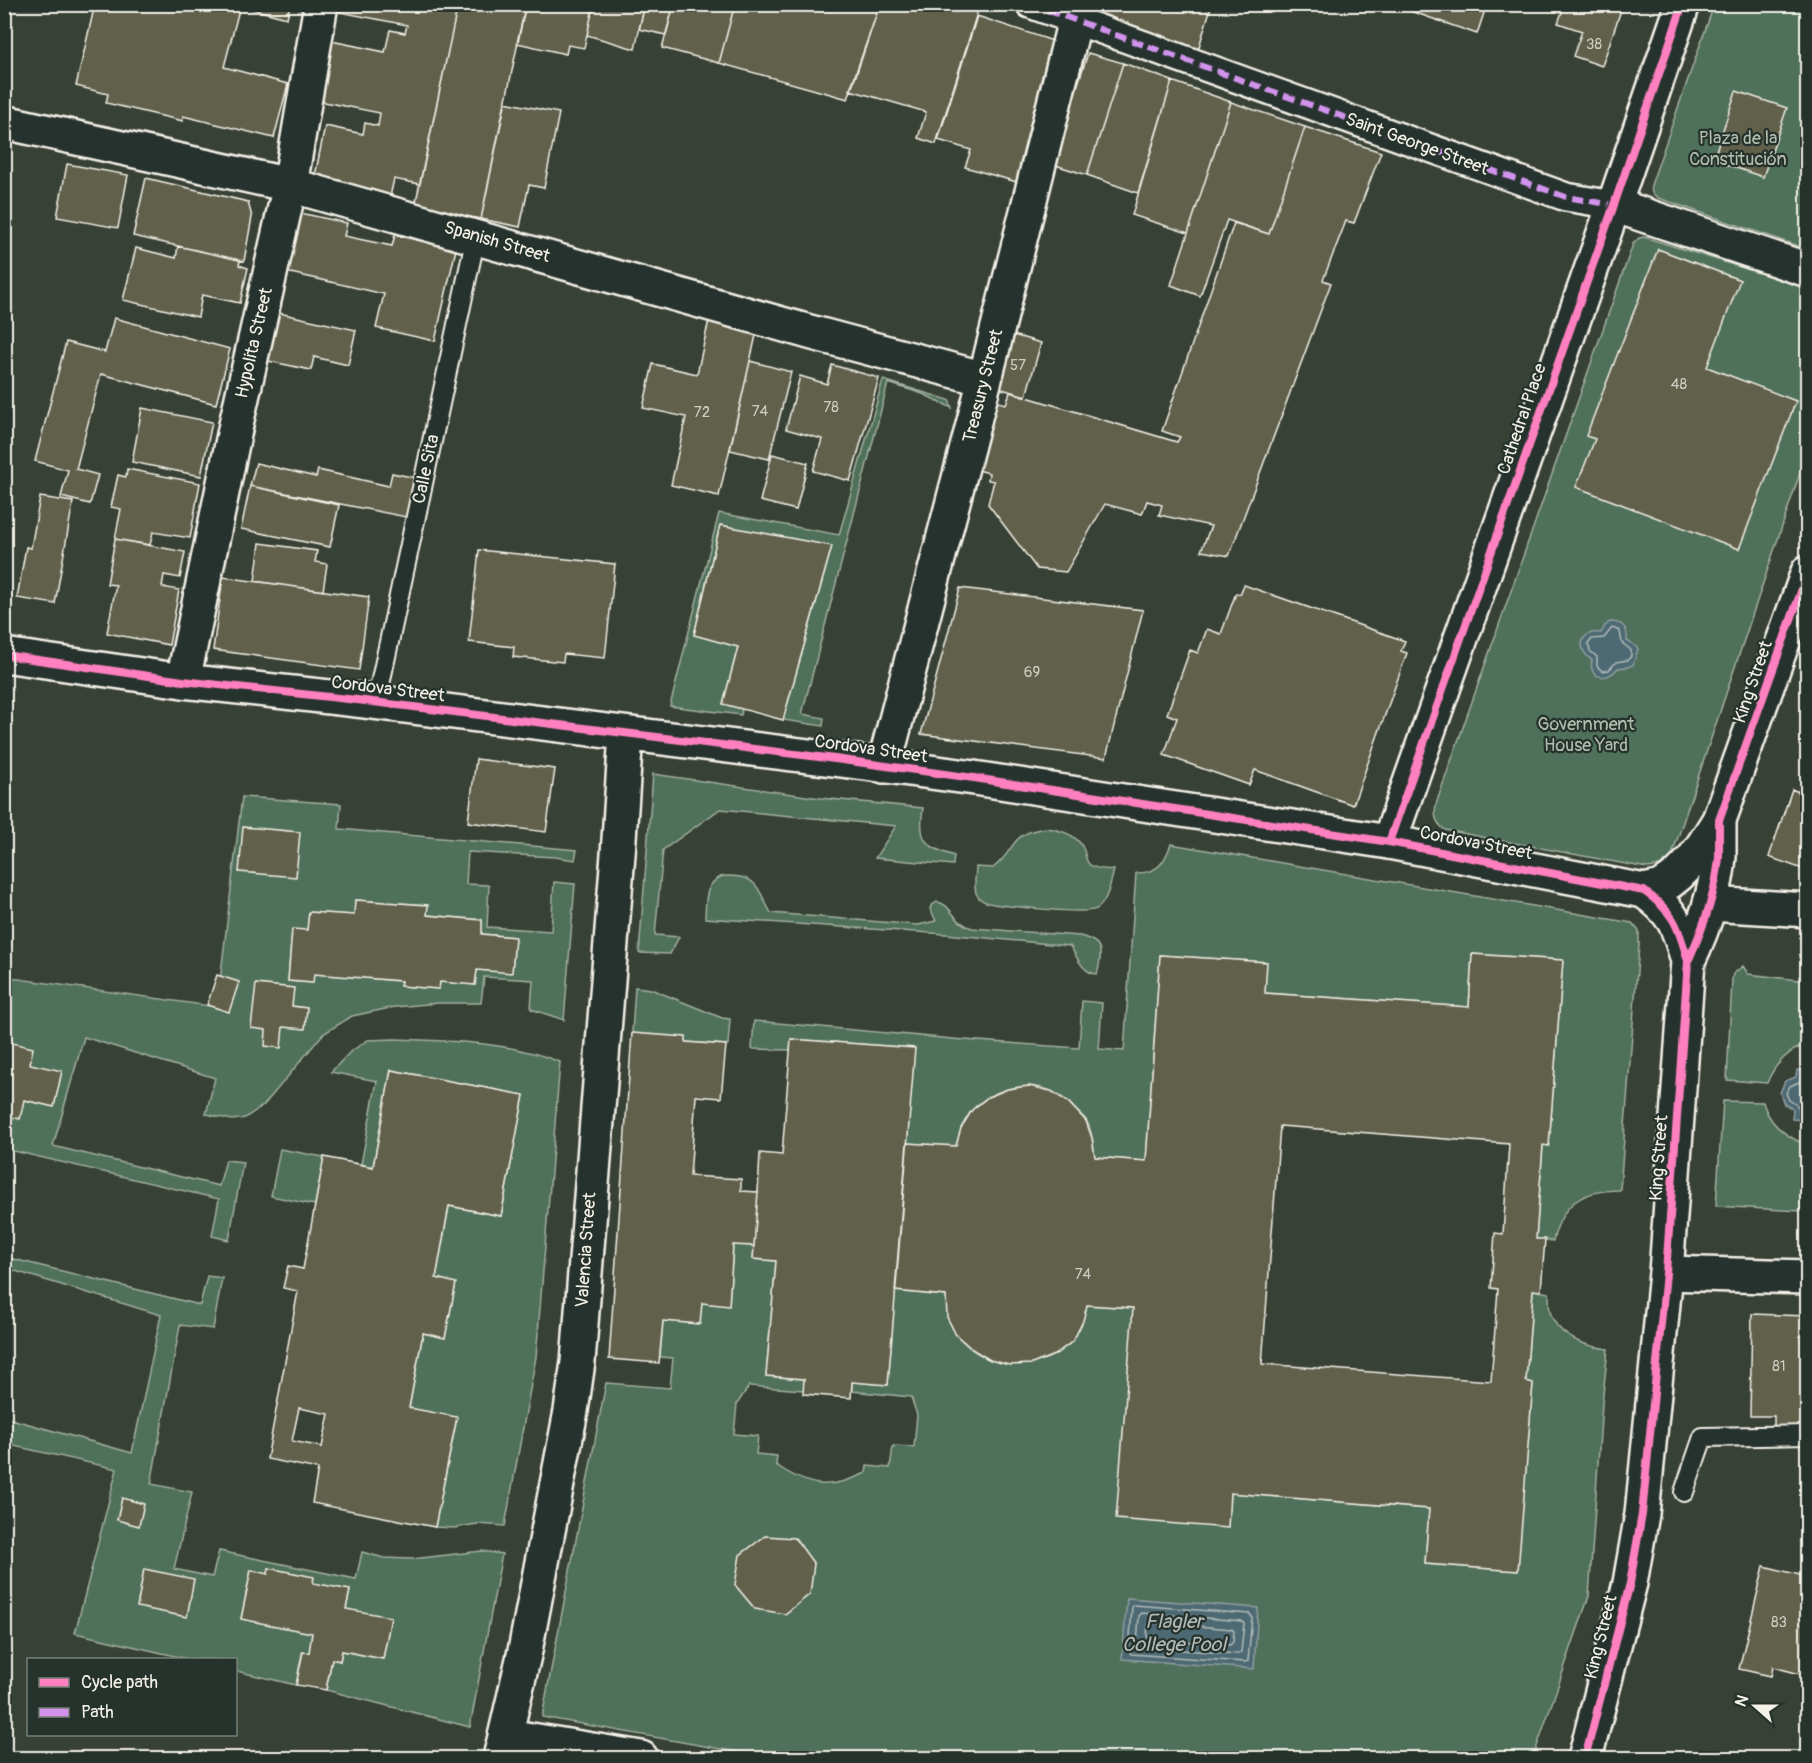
<svg xmlns="http://www.w3.org/2000/svg" width="1812" height="1763" font-family="Pangolin,sans-serif">
<style>
.green{fill:#50705a;stroke:#a2b0a1;stroke-width:1.5;fill-rule:evenodd}
.water{fill:#4e6973;stroke:#909fa2;stroke-width:1.5}
.lines{fill:none;stroke-linecap:round;stroke-linejoin:round}
.shore{stroke:#b2bbb9;stroke-width:1.5}
.building{fill:#61614c;stroke:#f4f1e8;stroke-width:1.5;fill-rule:evenodd}
.service-casing{stroke:#f4f1e8;stroke-width:22}
.pedestrian-casing{stroke:#f4f1e8;stroke-width:32}
.minor-casing{stroke:#f4f1e8;stroke-width:38}
.primary-casing{stroke:#f4f1e8;stroke-width:38}
.service{stroke:#26332d;stroke-width:18}
.pedestrian{stroke:#26332d;stroke-width:27}
.minor{stroke:#26332d;stroke-width:33}
.primary{stroke:#26332d;stroke-width:33}
.quiet{stroke:#d193ec;stroke-width:6;stroke-dasharray:12 6;stroke-linecap:butt}
.cycleway-casing{stroke:#26332d;stroke-width:11}
.cycleway{stroke:#ff80c0;stroke-width:8}
.labels{text-anchor:middle;dominant-baseline:central;stroke-width:4.5;stroke-linejoin:round;paint-order:stroke}
.number-label{font-size:15px;fill:#cfcdc1}
.park-label{font-size:18px;fill:#b2bdaf;stroke:#26332d}
.street-label{font-size:18px;fill:#f4f1e8;stroke:#26332d}
.water-label{font-size:20px;font-style:italic;fill:#b2bbb9;stroke:#26332d}
</style>
<rect width="100%" height="100%" fill="#384136"/>
<filter id="ink" filterUnits="userSpaceOnUse"><feTurbulence type="fractalNoise" baseFrequency=".0167" numOctaves="2"/><feDisplacementMap in="SourceGraphic" scale="12" xChannelSelector="R" yChannelSelector="G"/><feConvolveMatrix kernelMatrix="1 2 1 2 8 2 1 2 1" color-interpolation-filters="sRGB"/></filter>
<g filter="url(#ink)">
<!-- green -->
<path class="green" d="M1714,5H1807V249L1658,198L1652,193L1651,185Z
M1644,237L1807,288V452L1671,858C1663,866 1657,867 1647,868L1445,830C1435,822 1434,816 1436,804L1633,244L1639,238Z
M883,380L949,400L952,408L923,394L888,383L802,714L824,718L823,726L783,720L832,546L720,525L694,635L738,647L723,704L742,709L741,715L670,706L719,513L839,535Z
M653,774L820,798L923,808C918,840 924,846 954,856L953,865L875,858L896,826L720,809L663,850L655,935L679,937L670,954L639,953Z
M242,797L341,804L339,829L577,850L575,860L555,857L468,852L466,884L489,885L487,927L551,931L554,882L575,884L564,1020L531,1009L533,980L484,977L481,1003H438L395,1007L352,1016L323,1034L264,1105L245,1118L232,1120L206,1114L215,1078L84,1037L53,1146L219,1186L226,1160L243,1162L229,1240L212,1236L219,1199L5,1149V977L217,1007ZM356,900L427,905V915L482,920V934L515,937L512,972L477,970L475,985L440,982L438,989L401,986V981L314,974L312,983L288,981L292,930H307L309,912L354,915Z
M1047,828C1060,830 1077,834 1083,848C1086,854 1085,861 1090,865C1096,870 1107,869 1114,870C1111,881 1108,900 1098,908C1089,916 1010,906 993,904C970,900 975,886 976,867L993,868C1018,849 1007,833 1047,828Z
M1171,844L1632,923L1639,931V945L1620,1190C1582,1190 1562,1203 1553,1241L1536,1239L1543,1145L1549,1146L1563,960L1472,954L1469,1007L1265,993L1266,962L1160,955L1146,1161L1095,1157C1093,1145 1093,1132 1087,1121C1084,1117 1080,1114 1077,1111C1070,1103 1061,1095 1051,1091C1026,1080 993,1089 974,1108C964,1118 960,1132 956,1146L907,1143L914,1048L791,1039L790,1050L752,1049L754,1021L964,1040L1079,1048L1082,1001L1102,1003L1099,1049L1124,1051L1136,873C1157,873 1164,864 1171,844Z
M723,876C758,875 756,886 771,913L918,925L936,921L930,909L931,906L937,902C952,904 952,922 972,928L1080,936C1094,940 1102,943 1100,960C1099,965 1099,969 1097,974C1082,973 1077,956 1070,946L946,934L705,918C706,900 704,883 723,876Z
M1743,966L1748,974L1807,981V1045C1789,1049 1774,1065 1767,1083L1727,1080L1732,980L1733,974Z
M635,987L651,989L722,1018L730,1019L728,1045L686,1042L632,1033Z
M394,1039C450,1041 507,1041 560,1062L536,1357L505,1526L477,1524L454,1528L435,1527L457,1418L409,1408L423,1333L445,1337L456,1283L436,1278L449,1206L501,1216L524,1095L391,1070L373,1167L361,1164L377,1081L331,1072L350,1052L368,1040Z
M1723,1101L1763,1102C1769,1124 1786,1137 1807,1145L1801,1211L1716,1206Z
M280,1149L324,1157L315,1205L271,1196Z
M733,1245L754,1246L753,1259L776,1261L766,1376L804,1379V1390L749,1386L737,1404L734,1434L758,1436L756,1454L777,1456L776,1465C810,1488 829,1490 866,1473L867,1466L890,1468L893,1446L914,1447L917,1415L911,1397L852,1391V1382L888,1385L895,1291L946,1296C949,1306 952,1329 958,1336C982,1366 1027,1374 1059,1352C1063,1348 1070,1345 1073,1340C1080,1330 1084,1317 1087,1305L1133,1308L1228,1527L1230,1493L1429,1509L1425,1564L1517,1571L1533,1383L1526,1381L1533,1290L1549,1293C1549,1299 1549,1306 1550,1312C1558,1338 1584,1346 1608,1349L1602,1404L1589,1596L1533,1758H771L542,1717L606,1383L670,1388L673,1358L660,1357L663,1321L699,1324L702,1303L729,1305Z
M5,1257L200,1305L207,1276L222,1278L213,1329L180,1325L151,1484L192,1492L174,1569L212,1577L219,1551L356,1579L362,1552L384,1558L412,1559L482,1551L502,1554L470,1727L326,1690L332,1659L340,1661L342,1651L383,1658L391,1618L346,1609L350,1590L313,1583V1577L270,1568L268,1574L251,1571L241,1619L312,1633L309,1653L302,1652L296,1685L236,1671V1660L188,1659L75,1633L117,1469L5,1444L4,1417L132,1453L161,1315L5,1268Z"/>
<!-- water -->
<path class="water" d="M1610,622C1623,622 1628,628 1627,641L1633,644L1638,649L1633,665L1627,667L1618,668C1607,682 1588,679 1592,660C1576,650 1580,629 1601,633L1605,626Z
M1807,1069V1129L1803,1120L1792,1119L1793,1109L1784,1104L1780,1093L1785,1081L1796,1077L1797,1070L1806,1071Z
M1127,1598L1258,1608L1254,1669L1122,1659Z"/>
<g class="lines">
<!-- shore -->
<path class="shore" d="M1612,628L1620,631L1622,643L1631,650V656L1628,660L1616,662L1609,670L1602,671L1597,666V657L1590,651L1588,644L1592,639L1604,638Z
M1808,1076L1803,1077L1799,1082L1790,1086L1786,1093L1789,1100L1798,1106L1800,1113L1808,1116
M1134,1605L1250,1614L1252,1617L1248,1661L1245,1662L1131,1654L1129,1651L1132,1607Z
M1142,1613L1242,1621L1244,1623L1241,1652L1238,1654L1139,1647L1137,1644L1139,1616Z
M1150,1622L1232,1629L1234,1631L1233,1642L1230,1645L1149,1639L1147,1636L1148,1625Z"/>
</g>
<!-- building -->
<path class="building" d="M95,4H290L287,18L240,6L224,67L288,84L274,138L183,116V121L106,103L108,94L76,86Z
M342,4H458L420,184L394,179L389,201L313,186L325,126L363,134L365,123L378,126L380,113L319,101L331,41L385,52L390,30L405,33L407,25L340,12Z
M458,4H526L481,219L415,206Z
M526,4H594L584,48L568,45L566,54L517,43Z
M594,4H645L635,49L587,35Z
M645,4H674L666,35L639,29Z
M674,4H735L719,63L662,48Z
M735,4H880L848,99L719,63Z
M880,4H960L978,10L936,144L918,138L926,112L850,90Z
M1090,4H1212L1198,50L1089,10Z
M1390,4H1487L1477,34Z
M1565,4H1623L1602,66L1573,56L1582,31L1558,23Z
M977,16L1059,43L1020,183L965,167L971,150L938,140Z
M1088,53L1123,63L1087,175L1052,164Z
M1123,63L1172,81L1138,193L1087,175Z
M1172,81L1231,102L1188,233L1132,215Z
M1736,91L1787,108L1763,177L1713,160Z
M505,102L559,113L544,188L529,185L520,227L481,219Z
M1231,102L1305,127L1269,234L1227,220L1200,296L1171,285Z
M1305,127L1381,152L1354,223L1346,221L1323,280L1331,283L1229,556L1201,551L1211,526L1159,515L1162,505L1147,501L1142,514L1105,504L1066,572L1037,569L988,504L994,481L988,480L989,473L978,470L995,401L1006,404L1010,392L1177,442L1180,437L1162,431L1234,223L1269,234Z
M67,164L128,175L118,228L57,217Z
M146,178L248,202L252,217L244,261L133,236Z
M300,213L347,223L344,236L392,246L395,235L456,249L435,341L376,328L384,294L286,272Z
M178,246L240,260L239,265L248,268L240,303L202,295L198,317L123,300L136,248L176,258Z
M1658,249L1740,280L1707,367L1796,401L1739,549L1576,487L1595,439L1586,436Z
M279,313L356,330L348,365L314,357L311,370L268,361Z
M114,318L230,349L216,404L101,374L76,469L98,475L90,504L61,497L68,470L35,461L66,342L105,352Z
M709,320L757,331L719,496L671,485L686,417L643,408L653,364L697,374Z
M1010,334L1041,343L1026,396L995,387Z
M750,361L791,372L769,459L730,450Z
M832,365L879,378L850,481L813,471L822,439L786,429L800,376L827,384Z
M142,408L212,422L201,476L132,462Z
M772,454L808,463L796,510L760,501Z
M256,463L316,477L318,470L389,486L392,473L416,478L406,517L250,486Z
M127,469L200,483L190,538L153,532L150,545L115,539L121,509L111,507L118,475L126,477Z
M250,486L339,505L330,547L241,529Z
M40,497L73,502L55,604L17,598L26,547L31,548Z
M720,525L832,546L783,720L723,704L738,647L694,635Z
M115,539L185,552L180,578L164,575L162,587L179,590L169,645L107,633L116,585L107,584Z
M260,543L317,551L315,562L327,564L323,591L255,581Z
M479,550L615,564L605,658L564,654L563,662L513,657L514,647L469,642Z
M223,577L369,597L359,670L213,650Z
M1244,585L1405,641L1401,651L1407,653L1353,805L1255,770L1249,785L1164,755L1177,718L1167,714L1190,650L1198,653L1207,629L1221,634L1236,593L1240,594Z
M960,588L1143,610L1106,758L921,734Z
M476,759L555,769L546,832L468,822Z
M1808,765V871L1769,857L1792,789L1798,792Z
M243,827L300,832L296,877L239,872Z
M355,900L428,905L427,915L482,920V934L515,937L512,973L477,970L475,985L440,982L439,989L400,986L401,981L314,974L313,983L288,981L292,929L307,930L309,912L354,915Z
M1472,954L1563,960L1549,1146L1543,1145L1536,1239H1545L1541,1291L1533,1290L1526,1381L1533,1383L1518,1571L1425,1564L1429,1509L1230,1493L1228,1528L1116,1519L1133,1308L1087,1305L1083,1321L1073,1341L1054,1355L1032,1364L1009,1365L990,1360L972,1349L956,1335L947,1317L946,1296L895,1291L907,1143L956,1146L961,1128L972,1110L988,1097L1008,1089L1029,1086L1051,1091L1069,1103L1086,1121L1092,1138L1095,1157L1146,1161L1160,955L1267,962L1265,993L1469,1007ZM1280,1126L1509,1144L1503,1234L1495,1233L1493,1260L1491,1288L1498,1289L1491,1381L1262,1364Z
M217,975L239,982L229,1012L207,1005Z
M256,984L294,988L292,1006L307,1008L305,1029L283,1027L281,1048L265,1046L266,1030L251,1028Z
M632,1033L686,1037V1042L726,1045L721,1098L696,1096L690,1176L741,1179V1191L758,1192L754,1246L733,1245L729,1306L702,1303L700,1324L663,1321L659,1363L609,1359Z
M791,1039L915,1048L888,1385L852,1382L851,1398L803,1394L804,1379L766,1376L776,1261L753,1259L758,1192L760,1153L782,1155Z
M4,1041L33,1048L30,1064L62,1071L54,1107L24,1100L20,1119L4,1115Z
M391,1070L524,1095L501,1216L449,1206L436,1278L456,1283L445,1338L423,1333L409,1408L457,1417L435,1527L312,1503L318,1469L267,1459L298,1291L283,1288L288,1266L303,1269L324,1157L373,1167ZM299,1408L329,1414L322,1447L292,1441Z
M1752,1314L1808,1316V1442H1774V1416H1750Z
M122,1498L144,1504L139,1526L117,1520Z
M765,1536L795,1538L814,1564L810,1594L785,1614L755,1609L735,1585L740,1555Z
M1764,1566L1808,1577V1676L1773,1667L1771,1676L1739,1669Z
M269,1568L314,1577L313,1583L350,1590L346,1609L391,1617L383,1659L342,1651L340,1661L332,1659L326,1690L296,1685L303,1652L309,1653L312,1633L241,1619L251,1570L268,1574Z
M144,1569L194,1579L187,1617L137,1607Z"/>
<g class="lines">
<defs>
<path id="service" d="M376,703L476,236
M1684,1492L1703,1437L1808,1435"/>
<path id="pedestrian" d="M1030,4L1566,197L1614,205"/>
<path id="minor" d="M4,122L290,185L813,333L985,379
M1614,205L1808,270
M4,655L183,681L357,700L865,763L974,778L1389,842
M183,681L237,420L290,185L321,4
M884,766L985,379L1079,4
M1710,904L1808,910
M1666,1273L1808,1277
M507,1736L641,1758
M500,1758L525,1651L571,1411L578,1362L618,854L626,734"/>
<path id="primary" d="M1683,4L1614,205L1389,842L1644,891C1675,913 1678,926 1688,961
M1644,891C1650,889 1658,889 1663,886C1688,872 1705,843 1719,820
M1585,1758L1630,1583L1642,1514L1666,1273L1688,961C1703,929 1716,893 1719,857C1719,845 1719,832 1719,820L1808,572"/>
</defs>
<!-- service casing -->
<use href="#service" class="service-casing"/>
<!-- pedestrian casing -->
<use href="#pedestrian" class="pedestrian-casing"/>
<!-- minor casing -->
<use href="#minor" class="minor-casing"/>
<!-- primary casing -->
<use href="#primary" class="primary-casing"/>
<!-- service -->
<use href="#service" class="service"/>
<!-- pedestrian -->
<use href="#pedestrian" class="pedestrian"/>
<!-- minor -->
<use href="#minor" class="minor"/>
<!-- primary -->
<use href="#primary" class="primary"/>
<!-- quiet -->
<path class="quiet" d="M1030,4L1566,197L1614,205"/>
<defs>
<path id="cycleway" d="M4,655L183,681L357,700L835,759L974,778L1389,842L1644,891C1675,913 1678,926 1688,961
M1389,842L1614,205L1683,4
M1585,1758L1630,1583L1642,1514L1666,1273L1688,961C1703,929 1716,893 1719,857C1719,845 1719,832 1719,820L1808,572"/>
</defs>
<!-- cycleway casing -->
<use href="#cycleway" class="cycleway-casing"/>
<!-- cycleway -->
<use href="#cycleway" class="cycleway"/>
</g>
</g>
<g class="labels">
<!-- number labels -->
<g class="number-label">
<text x="1594" y="44">38</text>
<text x="1018" y="365">57</text>
<text x="1679" y="384">48</text>
<text x="831" y="407">78</text>
<text x="760" y="411">74</text>
<text x="702" y="412">72</text>
<text x="1032" y="672">69</text>
<text x="1083" y="1274">74</text>
<text x="1779" y="1366">81</text>
<text x="1779" y="1622">83</text>
</g>
<!-- park labels -->
<g class="park-label">
<text x="1738" y="138">Plaza de la<tspan x="1738" dy="21">Constitución</tspan></text>
<text x="1586" y="724">Government<tspan x="1586" dy="21">House Yard</tspan></text>
</g>
<!-- street labels -->
<g class="street-label">
<text transform="translate(1417 144) rotate(20)">Saint George Street</text>
<text transform="translate(497 242) rotate(16)">Spanish Street</text>
<text transform="translate(254 343) rotate(-77)">Hypolita Street</text>
<text transform="translate(983 386) rotate(-76)">Treasury Street</text>
<text transform="translate(1522 419) rotate(-71)">Cathedral Place</text>
<text transform="translate(426 469) rotate(-78)">Calle Sita</text>
<text transform="translate(1753 682) rotate(-71)">King Street</text>
<text transform="translate(388 689) rotate(7)">Cordova Street</text>
<text transform="translate(871 749) rotate(8)">Cordova Street</text>
<text transform="translate(1476 843) rotate(11)">Cordova Street</text>
<text transform="translate(1659 1158) rotate(-86)">King Street</text>
<text transform="translate(586 1250) rotate(-86)">Valencia Street</text>
<text transform="translate(1601 1637) rotate(-76)">King Street</text>
</g>
<!-- water labels -->
<g class="water-label">
<text x="1174" y="1621">Flagler<tspan x="1174" dy="23">College Pool</tspan></text>
</g>
</g>
<!-- margin -->
<rect width="1812" height="1763" fill="none" stroke="#26332d" stroke-width="24"/>
<rect x="12" y="12" width="1788" height="1739" fill="none" stroke="#f4f1e8" stroke-width="2" filter="url(#ink)"/>
<!-- legend -->
<rect x="27" y="1658" width="210" height="78" fill="#26332d" stroke="#787f78" stroke-width="1.5"/>
<rect x="39" y="1678" width="30" height="9" fill="#ff80c0" stroke="#787f78" stroke-width="1.5"/>
<text x="81" y="1688" font-size="18" fill="#f4f1e8">Cycle path</text>
<rect x="39" y="1708" width="30" height="9" fill="#d193ec" stroke="#787f78" stroke-width="1.5"/>
<text x="81" y="1718" font-size="18" fill="#f4f1e8">Path</text>
<!-- north arrow -->
<g transform="translate(1755 1706) rotate(291)" stroke="#26332d" stroke-width="4.5" paint-order="stroke">
<path d="M0-4.5L10 22L0 15L-10 22Z" fill="#f4f1e8"/>
<text y="-9" font-size="16" font-weight="bold" text-anchor="middle" fill="#f4f1e8">N</text>
</g>
</svg>
